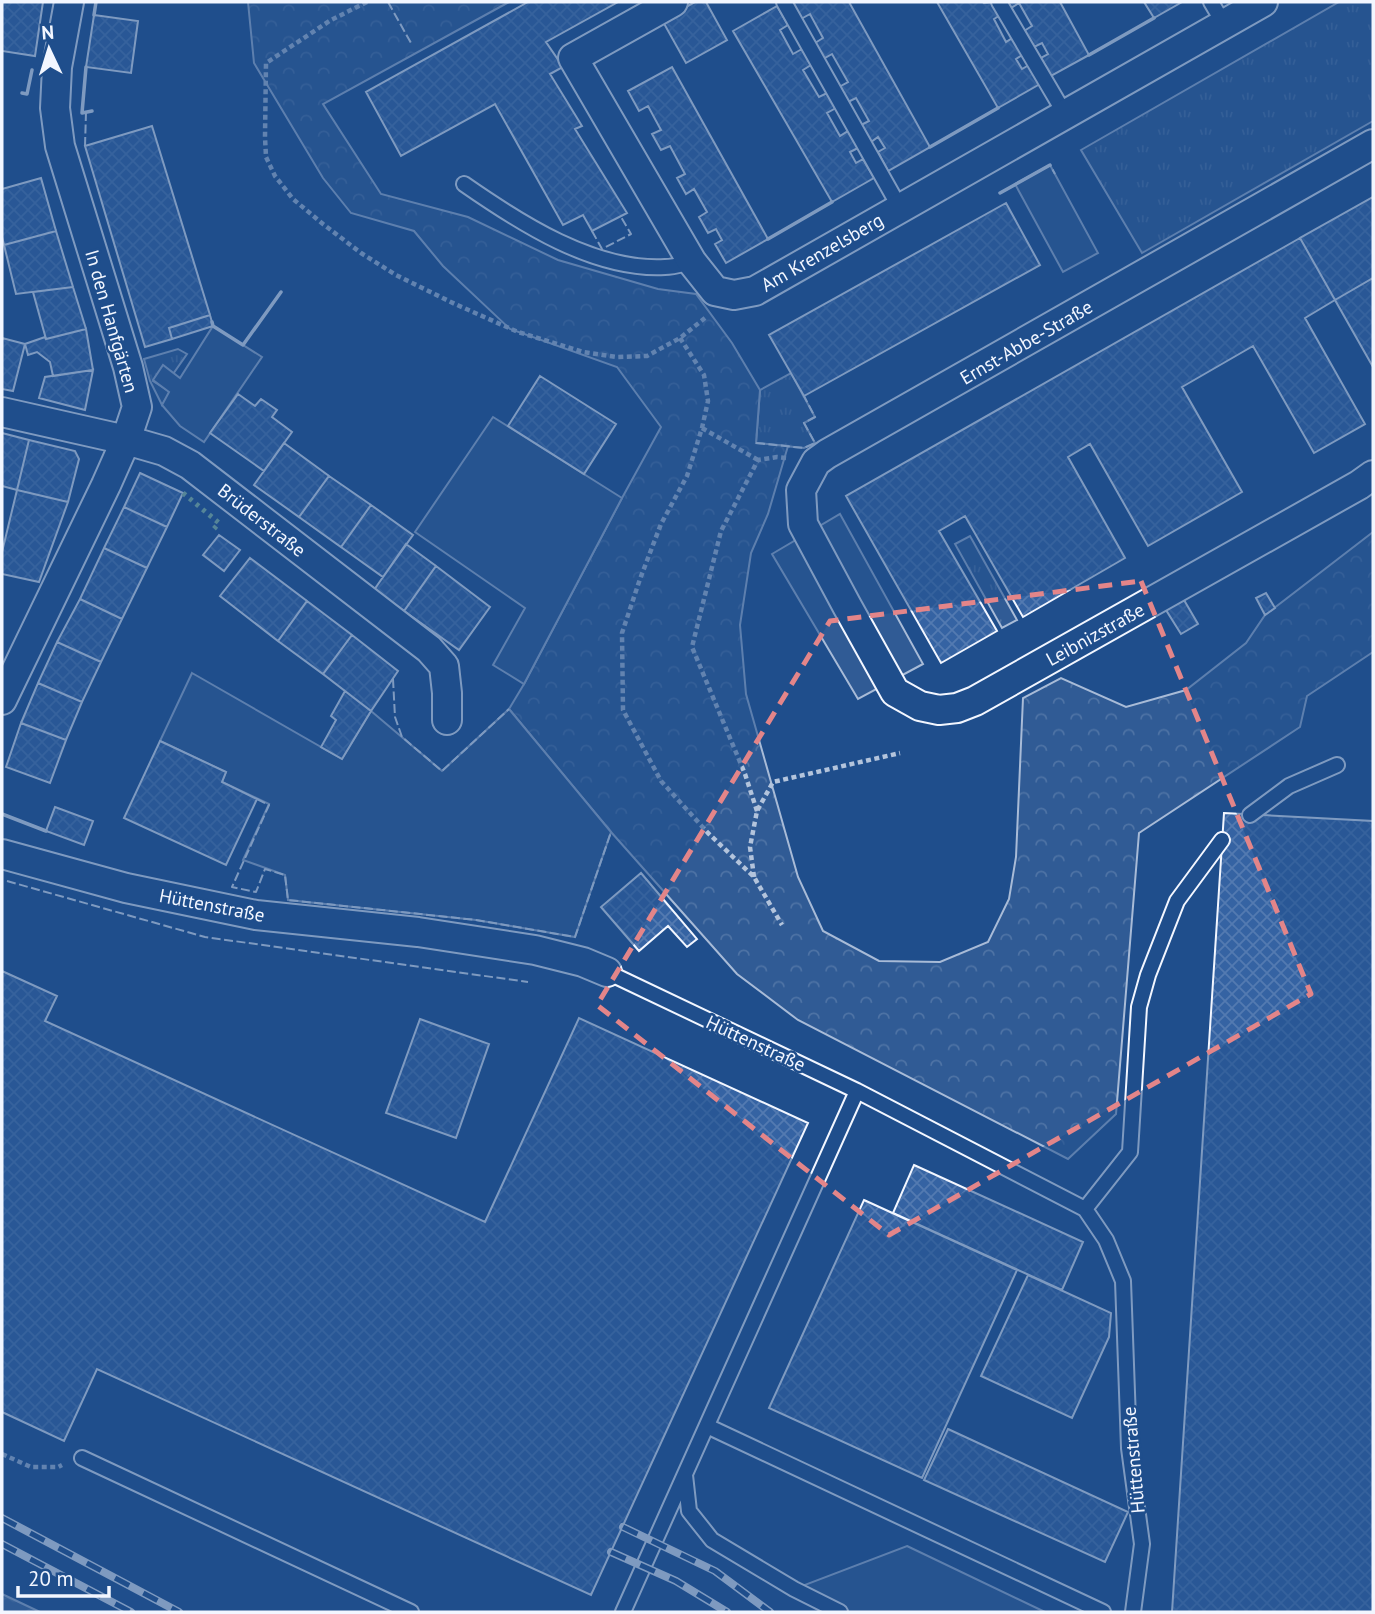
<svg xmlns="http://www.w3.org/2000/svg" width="1375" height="1614" font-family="'PT Sans',sans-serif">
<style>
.grass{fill:url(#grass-tufts);stroke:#a8bbd7;stroke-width:2}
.forest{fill:url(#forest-crowns);stroke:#a8bbd7;stroke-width:2}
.built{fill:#305b95;stroke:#a8bbd7;stroke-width:2}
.water{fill:url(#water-ripples);stroke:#a8bbd7;stroke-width:2}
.building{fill:url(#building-cross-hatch);stroke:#f2f6ff;stroke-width:2}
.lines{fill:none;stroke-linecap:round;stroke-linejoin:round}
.lane-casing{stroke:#f2f6ff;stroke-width:18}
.street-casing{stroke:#f2f6ff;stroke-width:32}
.path{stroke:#b3c4dc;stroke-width:4.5;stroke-dasharray:5 3.5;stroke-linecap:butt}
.lane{stroke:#1f4e8c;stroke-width:14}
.street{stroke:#1f4e8c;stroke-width:28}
.rail-casing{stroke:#f2f6ff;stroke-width:8}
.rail{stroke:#1f4e8c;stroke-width:5;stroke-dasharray:16;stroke-linecap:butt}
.hedge{stroke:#97c8a6;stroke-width:5;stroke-dasharray:3.5 5;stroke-linecap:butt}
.fence{stroke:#f2f6ff;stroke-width:2;stroke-dasharray:9 3.5;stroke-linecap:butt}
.wall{stroke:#f2f6ff;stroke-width:3.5}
.marked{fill:none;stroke:#e38589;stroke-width:5;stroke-dasharray:14 9;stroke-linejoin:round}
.labels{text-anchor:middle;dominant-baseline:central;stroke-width:5;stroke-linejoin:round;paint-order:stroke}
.street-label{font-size:19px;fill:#f2f6ff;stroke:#1f4e8c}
</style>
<defs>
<pattern id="grass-tufts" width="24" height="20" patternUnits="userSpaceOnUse" patternTransform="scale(1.75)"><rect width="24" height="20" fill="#305b95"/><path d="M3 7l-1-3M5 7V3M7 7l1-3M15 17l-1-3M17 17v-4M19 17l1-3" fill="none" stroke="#4e73a5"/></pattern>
<pattern id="forest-crowns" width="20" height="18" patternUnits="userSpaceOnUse" patternTransform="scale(1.75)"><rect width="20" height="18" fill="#305b95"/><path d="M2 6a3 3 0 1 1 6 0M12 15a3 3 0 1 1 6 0" fill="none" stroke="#4e73a5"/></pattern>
<pattern id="water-ripples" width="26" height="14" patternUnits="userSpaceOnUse" patternTransform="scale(1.75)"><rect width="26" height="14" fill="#446ba0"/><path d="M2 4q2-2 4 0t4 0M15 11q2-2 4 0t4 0" fill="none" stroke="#5f81ae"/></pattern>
<pattern id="building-cross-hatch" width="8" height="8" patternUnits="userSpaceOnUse" patternTransform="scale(1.75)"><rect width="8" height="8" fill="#3563a3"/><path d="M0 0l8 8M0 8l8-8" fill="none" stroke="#537ab1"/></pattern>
</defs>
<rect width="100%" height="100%" fill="#1f4e8c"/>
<!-- grass -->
<path class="grass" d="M1339,2H1373V121L1142,253L1081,150Z
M178,349L187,354L173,374L163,366L153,381L170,392L162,405L150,381L144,359Z
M791,373L815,417L804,423L815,443L804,448L756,443L760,390Z
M970,536L1017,620L1002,628L955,544Z"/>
<!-- forest -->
<path class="forest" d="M248,2H509L323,104L381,194L468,217L558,260L658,289L696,294L732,343L760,390L756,443L788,446L768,514L751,553L740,625L746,694L798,877L823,931L879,961L940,962L988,942L1009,899L1016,857L1023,698L1061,678L1126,707L1186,690L1246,643L1265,615L1373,532V652L1307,696L1300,727L1139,833L1116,1114L1068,1159L798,1020L737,974L611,832L509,709L524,684L622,498L661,427L617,367L510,329L443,266L414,231L351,213L323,178L254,63Z"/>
<!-- built -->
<path class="built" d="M1050,165L1098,253L1063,272L1015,184Z
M213,326L262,357L204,442L180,426L162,405L169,392L153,380L163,365L180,378Z
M493,417L622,498L524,684L493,665L525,608L415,532Z
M840,514L923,664L858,699L772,554Z
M192,673L342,759L371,711L442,771L509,709L611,832L575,937L476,920L288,900L285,875L243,860L269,804L222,782L226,772L160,741Z
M907,1546L1045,1612H840L794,1589Z"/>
<!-- water -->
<path class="water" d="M2,1594L40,1612H2Z"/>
<!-- building -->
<path class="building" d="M2,2H43L35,56L2,51Z
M528,2H618L546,42L563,67L550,74L582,126L575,129L627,213L592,231L583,215L563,225L495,104L401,156L366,92Z
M695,2H706L727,40L686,63L662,20Z
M792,2H849L930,147L888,171L878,152L885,148L878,137L871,142L861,125L869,121L856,98L848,102L839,87L848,82L832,54L823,59L815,43L823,38L810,14L801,19Z
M937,2H983L984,3L994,2L1002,14L994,19L1006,42L1014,37L1024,54L1016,59L1022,69L1029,65L1040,84L998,108Z
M1008,2H1060L1089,55L1051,76L1041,58L1048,54L1042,43L1034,47L1024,31L1032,26L1019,3L1011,8Z
M1144,2H1182L1154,18Z
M777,6L788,25L780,30L793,54L802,49L811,65L803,70L819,97L827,93L836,108L827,113L840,136L848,131L858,148L850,152L856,163L863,159L874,178L832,202L733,31Z
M94,15L138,21L131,73L86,67Z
M672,67L768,239L726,263L715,244L722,240L716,229L708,233L699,217L707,212L694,189L686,194L677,178L685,174L670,146L661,150L652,134L661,130L648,106L639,111L628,91Z
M152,126L210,315L169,328L172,339L145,347L85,146Z
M41,178L56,231L4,245L2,237V189Z
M1373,197V278L1335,300L1300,238Z
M1006,203L1040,265L804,396L769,335Z
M56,231L73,287L16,294L4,245Z
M1300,238L1335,300L1305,318L1365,424L1314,453L1253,346L1182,387L1242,492L1148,546L1090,444L1068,457L1125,558L1023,617L965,516L939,531L997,631L941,663L846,496Z
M1373,278V367L1335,300Z
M73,287L86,329L46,339L33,292Z
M210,315L213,326L172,339L169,328Z
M86,329L93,370L53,376L50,362L37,352L28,355L25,344L45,337L46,339Z
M2,338L25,344L13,391L2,389Z
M93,370L85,410L39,398L45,377Z
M540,376L616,424L584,474L508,426Z
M238,394L255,406L261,399L277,410L272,417L292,432L264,471L210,433Z
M2,433L29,440L17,490L2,486Z
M29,440L75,451L79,459L68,502L17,490Z
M284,443L329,476L299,517L254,485Z
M140,473L183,493L167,527L124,507Z
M329,476L371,505L341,547L299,517Z
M17,490L68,502L39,582L2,574V552Z
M371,505L413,535L383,577L341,547Z
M124,507L167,527L147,568L104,548Z
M219,535L240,550L224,571L203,555Z
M406,544L436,566L404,611L374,590Z
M104,548L147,568L122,619L80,599Z
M250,558L307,601L278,641L220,596Z
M436,566L490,607L459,650L404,611Z
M1266,593L1275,608L1265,615L1256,598Z
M80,599L122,619L101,662L57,642Z
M1184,600L1198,624L1181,634L1166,610Z
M307,601L352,635L323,674L278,641Z
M352,635L398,671L371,711L323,674Z
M57,642L101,662L82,702L38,683Z
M38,683L82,702L66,740L21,723Z
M345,691L371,711L342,759L321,747L336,720L331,716Z
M21,723L66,740L50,783L6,767Z
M160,741L226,772L222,782L257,799L226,865L124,818Z
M55,807L93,821L84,845L46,831Z
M1224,813L1373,821V1612H1172Z
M641,873L697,939L687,947L668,926L639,951L601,907Z
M2,971L57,996L45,1021L485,1222L579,1018L808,1123L591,1595L97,1369L64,1441L2,1412Z
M420,1019L489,1044L456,1138L386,1113Z
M914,1165L1083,1242L1062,1290L893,1213Z
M864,1200L1017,1270L922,1478L769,1408Z
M1028,1275L1111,1313L1109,1337L1072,1418L981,1376Z
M948,1429L1128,1512L1105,1562L924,1480Z"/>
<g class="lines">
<defs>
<path id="lane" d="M784,2L900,208
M999,2L1065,114
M1211,2L1224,24
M464,184C520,223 594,271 665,267C674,267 683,264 692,262
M1250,815L1289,786L1337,765
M607,972L857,1091L1085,1209L1106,1240L1123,1281L1129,1448L1142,1544L1133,1612
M1085,1209L1130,1152L1139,1007L1148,975L1177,901L1222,840
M707,1426L1103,1612
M82,1458L411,1612
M685,1475L689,1511L712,1540L794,1589L840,1612
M623,1612L857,1091"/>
<path id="street" d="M673,2L573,58L692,262L715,291L734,295L755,291L1263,2
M1373,144L827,454L816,462L801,490L803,524L847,606L895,692L920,706L939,710L957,708L975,701L1359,485L1373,475
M2,412L126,440L164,451L190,465L429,649L444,666L447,693V720
M2,700L106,485L126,440L137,407L128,367L60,146L55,108L57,67L69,2
M2,854L126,888L256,915L418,932L535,950L583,962L607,972"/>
</defs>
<!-- lane casing -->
<use href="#lane" class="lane-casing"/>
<!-- street casing -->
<use href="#street" class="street-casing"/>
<!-- path -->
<path class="path" d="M367,2L331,20L266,63L265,137L266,157L275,176L293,199L323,224L361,253L396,275L455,304L518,332L583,352L617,357L647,356L680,338L705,318
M680,338L704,375L708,401L702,428L687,476L661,524L640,579L622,633L623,710L661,781L708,833L754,877L782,925
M702,428L758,460
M757,811L745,774L692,647L721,531L758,460L777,457L787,458
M754,877L750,847L757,811L773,782L900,753
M2,1454L31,1467H58L62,1465"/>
<!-- lane -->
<use href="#lane" class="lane"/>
<!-- street -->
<use href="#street" class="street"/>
<defs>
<path id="rail" d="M2,1518L179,1612
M623,1527L715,1571L770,1612
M2,1544L131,1612
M611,1552L676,1581L727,1612"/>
</defs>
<!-- rail casing -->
<use href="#rail" class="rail-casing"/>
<!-- rail -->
<use href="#rail" class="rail"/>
<!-- hedge -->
<path class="hedge" d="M183,493L219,523L212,531"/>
<!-- fence -->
<path class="fence" d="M388,2L411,43
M85,146L86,112
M1000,193L1050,165L1055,174
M592,231L602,249L631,234L621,217
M756,443L804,448L815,443L804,423L815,417L804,396
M393,679L395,717L402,737L442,771L509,709
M257,799L269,805L232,887L256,892L265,869L285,875L288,900L476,920L575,937L611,832
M7,881L205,937L528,982"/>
<!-- wall -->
<path class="wall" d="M94,15L96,2
M1089,55L1154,18
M86,67L82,113L92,111
M22,93L27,94L32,70
M930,147L998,108
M1000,193L1050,165
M768,239L832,202
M212,322L213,326L243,345L281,292
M2,814L46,831"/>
</g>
<!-- marked area -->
<path d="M0 0H1375V1614H0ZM1141,581L1311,994L889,1235L597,1005L830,621Z" fill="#1f4e8c" fill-opacity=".55" fill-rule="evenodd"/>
<path class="marked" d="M1141,581L1311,994L889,1235L597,1005L830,621Z"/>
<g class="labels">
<!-- street labels -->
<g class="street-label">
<text transform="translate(822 252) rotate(-30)">Am Krenzelsberg</text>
<text transform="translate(112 321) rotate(74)">In den Hanfgärten</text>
<text transform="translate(1026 342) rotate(-30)">Ernst-Abbe-Straße</text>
<text transform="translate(262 520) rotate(38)">Brüderstraße</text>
<text transform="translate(1095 634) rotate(-29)">Leibnizstraße</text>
<text transform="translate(212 905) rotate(11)">Hüttenstraße</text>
<text transform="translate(756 1043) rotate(25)">Hüttenstraße</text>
<text transform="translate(1133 1460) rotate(-95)">Hüttenstraße</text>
</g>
</g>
<!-- border -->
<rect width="1375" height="1614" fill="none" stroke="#f2f6ff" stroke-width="7"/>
<!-- north arrow -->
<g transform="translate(49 49) rotate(356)" stroke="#1f4e8c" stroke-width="5" paint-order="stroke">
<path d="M0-5L12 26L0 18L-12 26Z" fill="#f2f6ff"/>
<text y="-10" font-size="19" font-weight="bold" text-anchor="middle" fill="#f2f6ff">N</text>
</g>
<!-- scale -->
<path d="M18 1586v10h91v-10" fill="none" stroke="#f2f6ff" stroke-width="3.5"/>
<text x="28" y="1586" font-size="21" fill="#f2f6ff" stroke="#1f4e8c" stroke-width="5" paint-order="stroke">20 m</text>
</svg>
